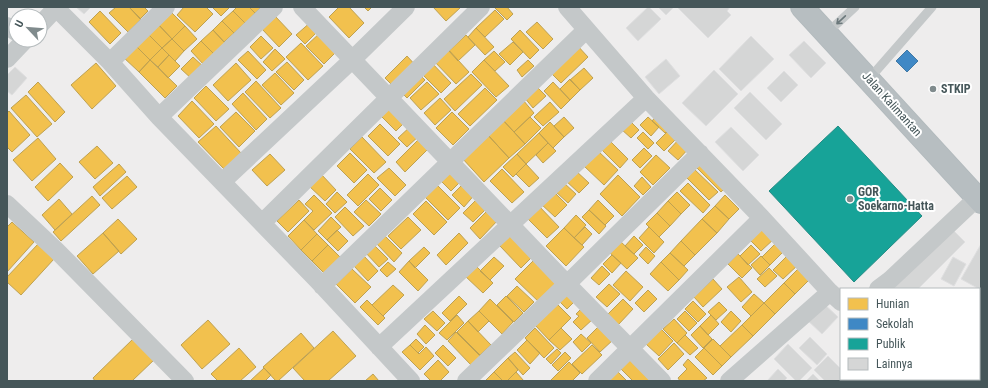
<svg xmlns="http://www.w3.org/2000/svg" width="988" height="388" font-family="'Roboto Condensed',sans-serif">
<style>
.homes{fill:#f2c14e;stroke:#bea151}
.schools{fill:#3f88c5;stroke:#4179a5}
.public{fill:#17a398;stroke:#258c85}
.building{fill:#d5d6d6;stroke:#dfdfe0}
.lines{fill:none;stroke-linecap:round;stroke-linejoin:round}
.highway-casing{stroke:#b2babd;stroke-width:24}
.lane{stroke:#c4c8c9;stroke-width:9}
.street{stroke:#c4c8c9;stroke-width:18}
.highway{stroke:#b7bec1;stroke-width:22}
.oneway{stroke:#6b787b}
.poi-dot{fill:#808b8d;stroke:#fff;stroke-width:1.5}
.labels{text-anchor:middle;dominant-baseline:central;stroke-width:4;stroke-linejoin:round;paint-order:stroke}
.poi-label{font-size:12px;font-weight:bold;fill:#455659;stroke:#fff;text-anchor:start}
.street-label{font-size:12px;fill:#455659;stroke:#fff}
</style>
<rect width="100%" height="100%" fill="#eeeded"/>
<!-- homes -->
<path class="homes" d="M116,7H129L141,19L128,32L109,13Z
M129,7H144L148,11L140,19Z
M184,7H206L213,14L195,32L177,15Z
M212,7H230L221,16Z
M237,7H249L255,13L245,23L233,11Z
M249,7H261L255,13Z
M339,7H349L364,23L349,38L329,17Z
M364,7H372L368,11Z
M433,7H461L446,21Z
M494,7H507L513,14L507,20Z
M168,9L185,26L172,39L156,22Z
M495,10L504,19L485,37L476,28Z
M100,11L121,33L110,44L89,22Z
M233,11L245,23L234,33L222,21Z
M275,16L292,34L279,47L262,29Z
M222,21L234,33L224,42L213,30Z
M312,21L320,29L305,44L296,35Z
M156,22L172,39L162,48L146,32Z
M537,22L553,39L543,49L526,32Z
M185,26L197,39L184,51L172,39Z
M476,28L494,47L485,55L468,37Z
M213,30L226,44L215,55L201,41Z
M520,30L539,50L530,59L511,39Z
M322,31L339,49L324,64L306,46Z
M146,32L162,48L150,60L134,44Z
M466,35L475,45L458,61L449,51Z
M261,36L273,48L261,59L250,47Z
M172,39L184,51L175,61L162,48Z
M201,41L215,55L204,65L191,51Z
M513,42L523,52L510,65L499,54Z
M301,43L323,66L308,80L286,57Z
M134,44L150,60L139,72L122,56Z
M576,44L588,57L561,83L549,71Z
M446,47L469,72L456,84L433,60Z
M162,48L169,55L158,67L150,60Z
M275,49L285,59L272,71L263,62Z
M248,51L266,70L257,79L238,60Z
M494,51L505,62L495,71L484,60Z
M169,55L180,66L168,78L158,67Z
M407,56L417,67L395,88L385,78Z
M193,57L205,68L193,80L181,69Z
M150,60L177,86L165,98L139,72Z
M484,60L509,86L496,97L472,72Z
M528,60L534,66L522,77L517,70Z
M430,61L451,83L441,93L420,72Z
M287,62L304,80L294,90L276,72Z
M96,63L116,86L92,109L71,85Z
M236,63L251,80L228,101L213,85Z
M584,68L593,78L580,90L570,80Z
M275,73L294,93L281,105L262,85Z
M418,73L425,80L407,98L400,91Z
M471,74L482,85L455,111L444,99Z
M570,79L580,90L570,100L560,89Z
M256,81L281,108L270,118L245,92Z
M38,82L65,112L55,122L28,92Z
M427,82L439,94L421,110L410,98Z
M553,82L570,100L561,109L544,91Z
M206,86L229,109L216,121L194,98Z
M536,86L546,96L533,108L524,97Z
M485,88L497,100L470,126L458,114Z
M243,93L267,119L256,130L232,104Z
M26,95L52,124L37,137L11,108Z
M440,98L451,110L435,125L424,113Z
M523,100L534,113L514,132L502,119Z
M192,101L214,124L199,138L178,116Z
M550,102L559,112L543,126L534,117Z
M391,104L407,120L396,131L380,115Z
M9,111L30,135L12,152L7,147V113Z
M236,112L255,131L239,147L220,127Z
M452,112L469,129L453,145L436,128Z
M658,114L671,127L665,133L652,121Z
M530,117L541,128L525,144L514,132Z
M564,117L574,128L564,137L554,126Z
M648,117L659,127L651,136L640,125Z
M502,119L525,144L509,158L487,134Z
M629,120L639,130L631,138L621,129Z
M550,122L564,137L553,148L539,133Z
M380,124L400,144L388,156L368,136Z
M412,125L421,134L407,147L398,138Z
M216,126L241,153L224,169L198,142Z
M670,129L678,137L664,151L656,143Z
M643,132L654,143L648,149L637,138Z
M539,133L548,143L526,164L517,154Z
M487,134L509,158L484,182L462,158Z
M422,136L432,145L405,172L396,162Z
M362,137L386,162L374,173L350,149Z
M681,137L691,146L678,160L668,151Z
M38,138L56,159L32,181L13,160Z
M608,139L628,159L620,168L600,148Z
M548,143L556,151L543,163L536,155Z
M97,146L113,163L95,179L79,162Z
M644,148L652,156L640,168L632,160Z
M598,151L618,170L604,185L584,166Z
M350,153L367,170L354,183L337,166Z
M270,154L285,170L267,186L252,170Z
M517,154L526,164L513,177L503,167Z
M656,155L670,168L653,185L640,172Z
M703,159L729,184L721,192L696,167Z
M60,163L73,177L48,201L35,187Z
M119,164L126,172L100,196L93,187Z
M526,164L539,178L529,187L516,174Z
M453,167L464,178L451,191L440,180Z
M389,168L406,185L395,196L377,178Z
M693,168L718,192L709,200L685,176Z
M502,169L524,192L512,203L490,181Z
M575,170L589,183L579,193L565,180Z
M321,174L336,190L325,201L309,186Z
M368,174L379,185L358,206L347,195Z
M618,175L640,197L622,216L600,194Z
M127,176L137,187L112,209L102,198Z
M642,177L651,187L643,195L634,186Z
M465,182L476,193L464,207L452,195Z
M564,183L576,194L568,203L556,192Z
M688,183L710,205L703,213L680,191Z
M437,185L460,208L448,220L425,197Z
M380,188L392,200L381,211L369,199Z
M552,190L567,205L555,217L540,203Z
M337,192L347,202L335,213L326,204Z
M677,192L690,205L681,214L668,201Z
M314,195L332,213L314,230L304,220L313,211L305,204Z
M725,195L739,209L729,219L715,206Z
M92,196L100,205L61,241L53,232Z
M59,199L72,214L55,230L42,215Z
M477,199L486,209L473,222L463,213Z
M299,200L309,211L288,232L277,221Z
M366,200L381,214L369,226L354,212Z
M598,200L614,216L605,225L589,210Z
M426,201L447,222L434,235L413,214Z
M668,201L681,214L670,226L657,213Z
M537,204L559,227L547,238L525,216Z
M715,206L729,219L717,233L702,219Z
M345,207L364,226L353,236L335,217Z
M489,209L499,219L480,239L470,228Z
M589,210L606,226L599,234L582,217Z
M657,213L670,226L659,237L646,224Z
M576,215L586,225L574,238L564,228Z
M331,217L341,227L327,240L318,231Z
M408,217L421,230L401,249L388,236Z
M118,219L137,239L121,254L103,233Z
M702,219L717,233L695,255L681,241Z
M304,220L317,234L301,250L288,236Z
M12,222L34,242L7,272V227Z
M763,225L775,238L761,251L749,239Z
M585,227L592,234L582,245L574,238Z
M649,227L664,242L654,253L639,238Z
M564,228L584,247L566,266L546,246Z
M337,230L348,241L338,251L327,240Z
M514,232L535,254L521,268L500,246Z
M103,233L119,251L93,274L77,256Z
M459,233L468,243L446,265L437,255Z
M317,234L328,245L312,261L301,250Z
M385,236L402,253L394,262L377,244Z
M634,236L643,245L634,254L625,246Z
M620,241L638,258L627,269L609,252Z
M681,241L695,255L684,266L670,253Z
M777,242L785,250L770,265L762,257Z
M38,244L54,259L21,295L7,282V277Z
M373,244L388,259L379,267L365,252Z
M328,245L340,257L324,273L312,261Z
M751,245L760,254L748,265L740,256Z
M424,247L430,253L415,268L409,261Z
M646,247L655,256L648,264L639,255Z
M670,253L688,270L679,280L661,262Z
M738,254L752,268L742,278L728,264Z
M789,254L799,264L783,279L773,270Z
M612,255L621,263L612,273L603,264Z
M364,256L378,271L368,281L354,266Z
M761,256L770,265L760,275L751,265Z
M494,257L504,266L490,280L480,271Z
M537,257L562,281L541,304L515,279Z
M409,261L428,280L418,291L399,272Z
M388,262L396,269L387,277L380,270Z
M661,262L679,280L668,291L650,274Z
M475,265L493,283L483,293L464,275Z
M602,266L610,274L599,285L591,278Z
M801,266L812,277L795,294L784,283Z
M769,268L777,276L765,287L757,279Z
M352,269L371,287L355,303L336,284Z
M626,271L643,287L630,301L613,285Z
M739,277L752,292L741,302L727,287Z
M713,279L722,289L703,307L694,297Z
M784,283L795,294L775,314L764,303Z
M609,284L620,294L607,307L596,297Z
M393,285L404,295L383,316L372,305Z
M517,286L534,302L524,312L507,296Z
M648,290L657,299L644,312L635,303Z
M570,292L577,299L567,309L560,302Z
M754,294L764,303L751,316L742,307Z
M459,296L467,304L450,321L442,313Z
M506,296L523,313L514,322L497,305Z
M490,299L513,322L502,334L479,311Z
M623,299L633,309L618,325L608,314Z
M367,300L385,318L378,325L360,307Z
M693,301L706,314L698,322L685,309Z
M719,302L727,310L716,320L708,312Z
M764,303L775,314L753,336L742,325Z
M557,304L571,318L549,340L535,325Z
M583,307L594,318L581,330L573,322L579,316L576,314Z
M433,311L445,323L437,331L424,319Z
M479,311L489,321L478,332L468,321Z
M685,311L697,323L689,331L677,319Z
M731,311L741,321L731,332L721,322Z
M457,315L464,323L447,340L439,333Z
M711,315L719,324L708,335L700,326Z
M674,319L687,333L677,343L663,329Z
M208,320L230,344L202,369L181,345Z
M468,321L491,345L480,355L457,332Z
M425,325L435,335L426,344L417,334Z
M600,325L614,339L600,352L587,338Z
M742,325L753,336L731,357L720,346Z
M700,326L712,339L703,348L691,335Z
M535,328L554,348L544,358L525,338Z
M561,328L572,339L560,350L549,340Z
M661,329L673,341L659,356L646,344Z
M333,331L356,356L328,381H305L293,368Z
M456,332L480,356L471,365L448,341Z
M301,333L314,348L278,381H276L263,367Z
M581,334L591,343L582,352L573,342Z
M685,335L698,348L690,355L677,343Z
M135,337L156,358L132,381H95L93,378Z
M416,339L424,347L418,353L410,345Z
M713,339L731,357L722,366L704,348Z
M527,340L540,353L530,364L517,350Z
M674,343L684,354L668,370L658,359Z
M410,345L419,354L426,347L434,356L420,370L402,352Z
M443,345L456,358L448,366L435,353Z
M592,345L602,355L582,374L572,364Z
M239,348L256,367L240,381H218L211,374Z
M704,348L722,366L713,375L695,357Z
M557,349L561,353L551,364L546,359Z
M515,352L530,368L523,375L508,358Z
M565,352L571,358L558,371L552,365Z
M632,354L654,381H633L619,367Z
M508,358L518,370L507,381H503L494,372Z
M688,359L707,378L703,381H680L678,378L687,369L683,365Z
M438,360L449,372L440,381H431L424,374Z
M569,362L580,373L572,381H550Z
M264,368L271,375L265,381H250Z
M617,371L627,381H607Z
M494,372L503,381H485Z
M516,372L524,381H507Z
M373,374L379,381H365Z"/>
<!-- schools -->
<path class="schools" d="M907,50L918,61L907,72L896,61Z"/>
<!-- public -->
<path class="public" d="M838,126L922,216L854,282L769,191Z"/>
<!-- building -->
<path class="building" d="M76,7H91L84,14Z
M648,7H649L661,19L638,41L626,28Z
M658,7H674L666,15Z
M677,7H730L727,11L731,15L708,38Z
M751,36L774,59L741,91L719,69Z
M804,41L826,63L811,78L789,55Z
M666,59L680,76L659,94L645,77Z
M15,67L27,78L12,95L7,91V75Z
M714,70L738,94L706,126L682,103Z
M784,71L798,85L781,102L767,88Z
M750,92L782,124L766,140L734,108Z
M731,127L759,155L743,171L715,142Z
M949,226L965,242L918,289H885Z
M981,244V290L961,279Z
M953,257L966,264L954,286L941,279Z
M979,294L981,295L980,316L979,315Z
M821,301L838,317L822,334L805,318Z
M810,337L827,354L817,365L799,348Z
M788,344L812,368L799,381H796L774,359Z
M828,356L841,369V379H847L845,381H825L814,370Z
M778,369L787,378L784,381H767Z
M813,374L820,381H806Z"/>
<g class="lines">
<defs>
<path id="highway" d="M802,7L981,202"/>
</defs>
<!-- highway casing -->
<use href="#highway" class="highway-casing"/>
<!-- lane -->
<path class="lane" d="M827,33L855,7
M869,79L932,7"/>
<!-- street -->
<path class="street" d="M302,7L567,284L662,381
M567,7L646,98L762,218L830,292L841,302
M56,8L110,62L159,117L318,281L411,381
M40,25L57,7
M7,26L16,32
M7,59L25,40
M110,62L166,7
M159,117L274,7
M222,182L352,60L406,7
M7,204L57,251L185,381
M262,223L481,7
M322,286L586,30
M878,289L890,280L977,198
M379,347L646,98
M466,381L567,284L700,153
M597,381L762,218
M729,381L830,292"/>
<!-- highway -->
<use href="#highway" class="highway"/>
</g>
<!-- one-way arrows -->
<defs><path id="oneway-shaft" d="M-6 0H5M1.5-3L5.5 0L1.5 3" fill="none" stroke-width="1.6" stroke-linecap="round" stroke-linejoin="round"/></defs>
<use class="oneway" href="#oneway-shaft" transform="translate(841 20) rotate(137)"/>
<!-- markers -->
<g class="poi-dot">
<circle cx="933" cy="89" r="4"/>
<circle cx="850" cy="199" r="4"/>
</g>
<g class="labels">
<!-- poi labels -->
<g class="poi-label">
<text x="941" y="89">STKIP</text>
<text x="858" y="192">GOR<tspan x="858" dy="14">Soekarno-Hatta</tspan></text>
</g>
<!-- street labels -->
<g class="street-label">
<text transform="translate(892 104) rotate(48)">Jalan Kalimantan</text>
</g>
</g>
<!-- border -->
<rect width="988" height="388" fill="none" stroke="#455659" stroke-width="16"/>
<!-- legend -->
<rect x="840" y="288" width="140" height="92" fill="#ffffff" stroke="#b5bbbd"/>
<rect x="848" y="298" width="20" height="12" fill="#f2c14e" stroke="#b5bbbd"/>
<text x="876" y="308" font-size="12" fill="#455659">Hunian</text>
<rect x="848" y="318" width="20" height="12" fill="#3f88c5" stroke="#b5bbbd"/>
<text x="876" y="328" font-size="12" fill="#455659">Sekolah</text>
<rect x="848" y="338" width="20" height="12" fill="#17a398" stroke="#b5bbbd"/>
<text x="876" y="348" font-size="12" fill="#455659">Publik</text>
<rect x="848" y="358" width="20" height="12" fill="#d5d6d6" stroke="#b5bbbd"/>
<text x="876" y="368" font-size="12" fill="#455659">Lainnya</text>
<!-- north arrow -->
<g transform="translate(28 28) rotate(296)"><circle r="19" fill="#ffffff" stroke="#b5bbbd"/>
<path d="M0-3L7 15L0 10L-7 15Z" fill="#808b8d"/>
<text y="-6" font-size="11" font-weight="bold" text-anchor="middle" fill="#455659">U</text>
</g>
</svg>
